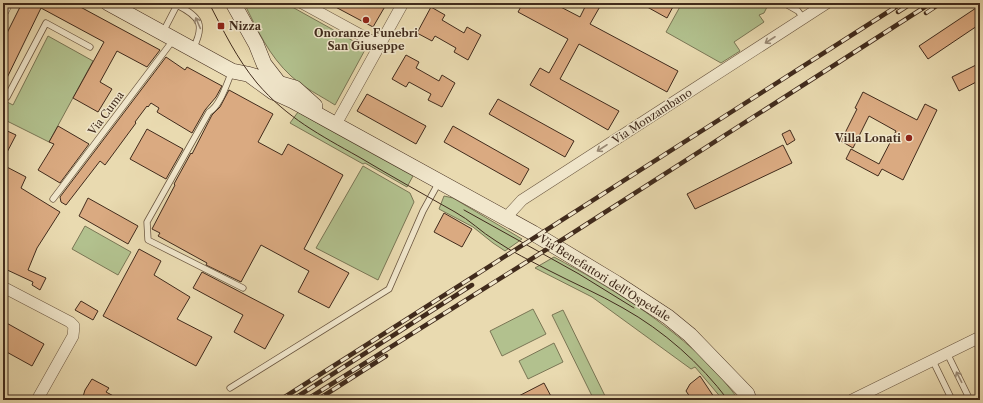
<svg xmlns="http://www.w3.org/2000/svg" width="983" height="403" font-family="'Libre Caslon Text',serif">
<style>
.green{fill:#b2c18e;stroke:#7a7655}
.building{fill:#daaa81;stroke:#412b1c}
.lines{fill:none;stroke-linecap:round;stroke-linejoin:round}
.lane-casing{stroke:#6b5741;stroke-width:7}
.street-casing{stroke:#6b5741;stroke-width:12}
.secondary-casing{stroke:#412b1c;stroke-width:16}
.lane{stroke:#f1e7cc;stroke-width:5.5}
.street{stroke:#f1e7cc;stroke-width:11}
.secondary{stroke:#f1e7cc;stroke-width:15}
.tram{stroke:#412b1c;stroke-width:1}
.rail-casing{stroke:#412b1c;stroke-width:4.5}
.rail{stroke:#f1e7cc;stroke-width:3;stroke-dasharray:9;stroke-linecap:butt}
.oneway{stroke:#998974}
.poi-dot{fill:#8f2418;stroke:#f1e7cc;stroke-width:1.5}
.labels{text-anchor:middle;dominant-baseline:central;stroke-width:3;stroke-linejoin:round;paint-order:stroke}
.poi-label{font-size:11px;font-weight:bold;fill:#412b1c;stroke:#f1e7cc;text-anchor:start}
.street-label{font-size:11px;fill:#412b1c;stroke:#f1e7cc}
</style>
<rect width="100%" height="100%" fill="#e9dab0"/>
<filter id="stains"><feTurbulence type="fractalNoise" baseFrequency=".005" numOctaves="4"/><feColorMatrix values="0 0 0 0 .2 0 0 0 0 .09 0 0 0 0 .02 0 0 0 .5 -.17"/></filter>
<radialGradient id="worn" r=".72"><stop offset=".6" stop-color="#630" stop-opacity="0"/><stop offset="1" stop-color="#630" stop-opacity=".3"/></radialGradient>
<!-- green -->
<path class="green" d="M244,3H285L366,48L335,105C321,96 304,88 291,76C269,56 257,29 244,3Z
M682,3H769L764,13L759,15L764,22L734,42L740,51L721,63L666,32Z
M48,36L93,61L49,142L3,119V100L13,105Z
M298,112L326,128L413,176L407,187L365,163L363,164L290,123Z
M363,166L410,193L414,202L378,280L316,248Z
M444,196L453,198L522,239L505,251L493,243L473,227L439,209Z
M85,226L131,252L118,275L72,249Z
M554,257C610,287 664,320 710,365C720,376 730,388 739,400H723L695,367L691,369L592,297L535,268Z
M533,309L546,334L502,356L490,331Z
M563,310L607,400H594L552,315Z
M554,343L563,362L528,379L519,361Z"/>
<!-- building -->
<path class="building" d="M22,3H73L160,50L147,67L117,51L100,82L112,89L98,112L73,98L104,42L41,8L3,86V41Z
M328,3H387L373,27Z
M523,3H553L580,17L587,3H602L590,24L678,71L667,92L579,44L560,79L619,111L608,130L530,85L540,68L549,73L568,39L518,12Z
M640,3H675L667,18Z
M431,7L445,15L442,20L464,33L467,27L481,35L468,60L454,52L456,48L435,36L432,41L417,33Z
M976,8L980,14V24L928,59L919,46Z
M406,55L419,62L416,68L439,81L442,75L455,83L442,107L428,100L431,94L409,82L406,87L392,79Z
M166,57L185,70L187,67L222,86L216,97L205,110L192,133L157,112L159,108L151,103L148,107L147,106L135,122L136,123L105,165L100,161L66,205L61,202L60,197Z
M980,63V80L959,91L952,77Z
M229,90L273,114L258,142L282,155L288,144L343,175L304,249L349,273L329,308L298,292L309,271L261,245L241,282L206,265L207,263L158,236L160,233L152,229L175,185L174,184L191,153L192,154L212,115L220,107Z
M863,92L917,120L925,104L937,110L903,180L882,169L878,176L846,159L851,149L879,164L896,131L869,116L853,148L841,141L857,109L855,108Z
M367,94L426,126L416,144L357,111Z
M498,99L574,141L565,157L489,114Z
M58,126L89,144L60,183L38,170L54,144L49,142Z
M453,126L529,169L520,185L444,142Z
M3,129L16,135L3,160Z
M147,129L183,149L166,179L130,159Z
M790,130L795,140L787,145L782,134Z
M783,145L792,163L695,209L687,194Z
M3,165L26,177L21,188L60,212L37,248L28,270L46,278L40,290L32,285L33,282L3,268V225L7,217L3,215Z
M88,198L138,226L128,244L79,216Z
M444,213L472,229L462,247L434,232Z
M139,249L161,261L154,275L190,297L177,319L212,337L196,366L103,316Z
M202,272L284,315L265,349L234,332L243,315L193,288Z
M81,301L98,311L93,320L75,310Z
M3,321L44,344L32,366L3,350Z
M700,376L716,400H692L686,391L690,384Z
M92,379L109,388L106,392L121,400H82L85,390Z
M544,383L553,400H511Z"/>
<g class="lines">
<defs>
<path id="lane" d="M784,3L798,11L803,18
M163,32L177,5C201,17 205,25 193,49
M232,71C227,83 220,106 209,112L147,222L148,240L243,288
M3,95L7,97L46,23L90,47
M53,199L174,39
M947,353L970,400
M933,361L952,400
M230,388L389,289L423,211L439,182"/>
<path id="street" d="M302,3L379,45
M3,11L7,3
M336,124L403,3
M507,219L511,212L522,200L827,3
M3,287L70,322L74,326L73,336L37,400
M852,400L980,337"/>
<path id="secondary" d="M108,3L232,71L247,74L295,88L315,106
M233,3L256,44L264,64L281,86
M251,76L273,92L293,101L533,233L616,283L668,317L690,335L747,394L749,400"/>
</defs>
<!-- lane casing -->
<use href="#lane" class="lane-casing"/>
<!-- street casing -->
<use href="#street" class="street-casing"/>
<!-- secondary casing -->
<use href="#secondary" class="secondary-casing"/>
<!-- lane -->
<use href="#lane" class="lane"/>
<!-- street -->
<use href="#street" class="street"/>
<!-- secondary -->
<use href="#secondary" class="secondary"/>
<!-- tram -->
<path class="tram" d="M209,3C223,30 237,59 257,83C287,118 320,135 359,157C391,176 423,194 455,212C470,220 481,232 496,241C512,252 531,261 548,270C573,283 599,294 623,308C664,331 700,363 728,400
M464,210L579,274L634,308"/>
<defs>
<path id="rail" d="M898,12L912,3
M926,13L941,3
M280,400L902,3
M292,400L472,285
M306,400L568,236L931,3
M317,400L386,356"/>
</defs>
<!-- rail casing -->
<use href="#rail" class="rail-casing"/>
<!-- rail -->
<use href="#rail" class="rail"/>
</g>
<!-- one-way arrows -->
<defs><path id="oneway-shaft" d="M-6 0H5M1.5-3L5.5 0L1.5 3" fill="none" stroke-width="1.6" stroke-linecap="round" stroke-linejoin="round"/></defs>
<g class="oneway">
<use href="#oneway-shaft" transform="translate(198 23) rotate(-113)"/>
<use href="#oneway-shaft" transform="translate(770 40) rotate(147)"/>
<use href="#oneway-shaft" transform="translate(602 148) rotate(147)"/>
<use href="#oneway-shaft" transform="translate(959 377) rotate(-117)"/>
</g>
<!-- markers -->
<g class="poi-dot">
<circle cx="366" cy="20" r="4"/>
<rect x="217" y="22" width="8" height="8" rx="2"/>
<circle cx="909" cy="138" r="4"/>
</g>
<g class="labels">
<!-- poi labels -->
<g class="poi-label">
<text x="229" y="26">Nizza</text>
<text x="366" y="33" text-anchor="middle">Onoranze Funebri<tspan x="366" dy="13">San Giuseppe</tspan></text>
<text x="901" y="138" text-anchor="end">Villa Lonati</text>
</g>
<!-- street labels -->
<g class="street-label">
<text transform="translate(106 113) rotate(-53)">Via Cuma</text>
<text transform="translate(652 116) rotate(-33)">Via Monzambano</text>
<text transform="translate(605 278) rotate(32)">Via Benefattori dell'Ospedale</text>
</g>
</g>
<!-- margin -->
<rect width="983" height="403" fill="none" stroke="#e9dab0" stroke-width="16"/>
<rect x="4" y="4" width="975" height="395" fill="none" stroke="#412b1c" stroke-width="2"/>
<rect x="8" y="8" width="967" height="387" fill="none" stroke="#412b1c"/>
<rect width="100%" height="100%" filter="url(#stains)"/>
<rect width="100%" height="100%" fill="url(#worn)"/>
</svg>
